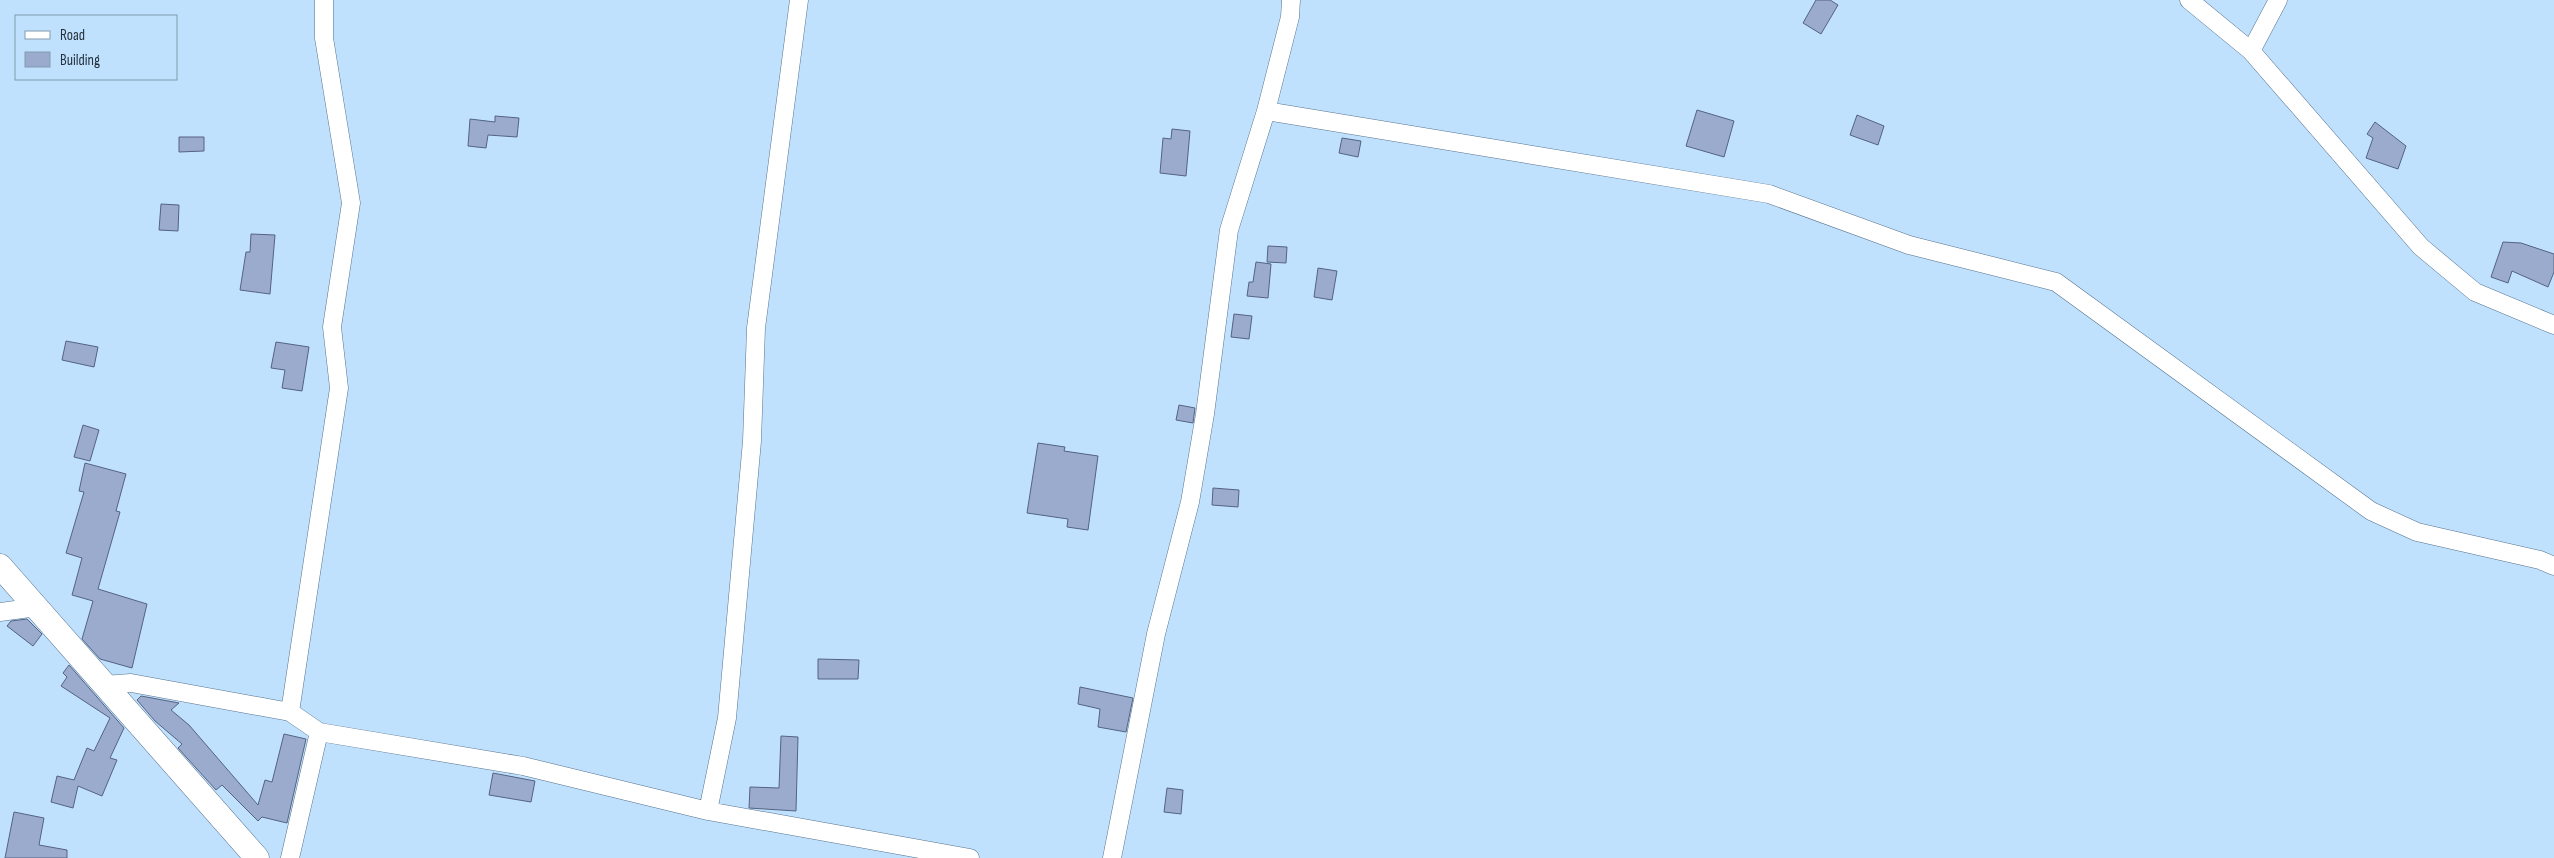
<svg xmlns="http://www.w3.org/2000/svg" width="2554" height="858" font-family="'Sofia Sans Condensed',sans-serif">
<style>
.building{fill:#9aabcd;stroke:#546382}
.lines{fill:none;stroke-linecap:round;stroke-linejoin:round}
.street-casing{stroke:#55738d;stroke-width:19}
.secondary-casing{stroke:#55738d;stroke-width:25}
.street{stroke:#fff;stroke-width:18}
.secondary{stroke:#fff;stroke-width:24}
</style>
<rect width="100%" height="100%" fill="#c0e1fe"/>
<!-- building -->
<path class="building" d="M1816,0H1830L1838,5L1821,34L1803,23Z
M1697,110L1734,121L1724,157L1686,146Z
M1857,115L1884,126L1878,145L1850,135Z
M495,116L519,118L517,137L488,135L486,148L468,146L470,119L495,122Z
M2375,122L2406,146L2398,169L2366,158L2373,138L2367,134Z
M1172,129L1190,131L1186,176L1160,173L1163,138L1171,139Z
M179,137H204V151L179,152Z
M1342,138L1361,141L1358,157L1339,153Z
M161,204L179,205L178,231L159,230Z
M251,234L275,235L270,294L240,290L246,252H250Z
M2503,242L2521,243L2554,254V272L2548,287L2512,271L2508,283L2491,277Z
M1268,246L1287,247L1286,263L1267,262Z
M1256,262L1271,264L1268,298L1247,296L1249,282H1253Z
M1318,268L1337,271L1332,300L1314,297Z
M1234,314L1252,316L1249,339L1231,337Z
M66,341L98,347L94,367L62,360Z
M276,342L309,347L302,391L282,388L285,370L271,368Z
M1179,405L1195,408L1193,423L1176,420Z
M83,425L99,430L90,461L74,457Z
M1038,443L1065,447L1064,451L1098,456L1088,530L1067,527L1068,519L1027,513Z
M85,463L126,474L116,511L120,512L98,589L147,604L132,668L100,659L82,639L93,601L72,595L82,558L66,553L84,492L79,491Z
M1213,488L1239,490L1238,507L1212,505Z
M27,619L42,634L33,646L7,626L11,621Z
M818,659L859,660L858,679H818Z
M69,665L124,728L110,758L117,760L102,796L78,786L73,808L51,802L57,776L74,780L87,748L94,751L110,718L61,686L67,677L63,673Z
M1080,687L1133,698L1126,732L1098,727L1100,709L1078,704Z
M141,696L179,703L171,710L189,725L258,805L265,780L272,782L284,734L306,739L287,823L262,817L258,821L222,785L216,790L178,748L182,744L155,721L137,700Z
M781,736L798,737L796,811L749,808L750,787L779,788Z
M493,773L535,781L531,802L489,795Z
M1167,788L1183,790L1181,814L1164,812Z
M14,812L44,818L39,845L67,850V858H5Z"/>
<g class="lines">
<defs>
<path id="street" d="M2189,0L2251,51
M2278,0L2251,51L2421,247L2475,292L2554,325
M1266,111L1769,194L1909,245L2056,282L2371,511L2417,532L2540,560L2554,566
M0,612L37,607
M104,685L131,683L290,712L319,732L523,766L708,811L970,858
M290,712L339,388L332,327L351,203L324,38V0
M708,811L727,718L752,441L756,328L799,0
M290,858L319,732
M1112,858L1156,634L1190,502L1205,414L1229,230L1266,111L1290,17L1291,0"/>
<path id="secondary" d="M0,566L257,858"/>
</defs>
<!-- street casing -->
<use href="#street" class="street-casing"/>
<!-- secondary casing -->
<use href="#secondary" class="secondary-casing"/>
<!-- street -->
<use href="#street" class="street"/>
<!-- secondary -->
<use href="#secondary" class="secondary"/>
</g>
<!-- legend -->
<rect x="15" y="15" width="162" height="65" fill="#c0e1fe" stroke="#829bb0"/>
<rect x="25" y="31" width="25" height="8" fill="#ffffff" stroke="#829bb0"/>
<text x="60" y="40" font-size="15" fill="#24313c">Road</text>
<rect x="25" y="52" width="25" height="15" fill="#9aabcd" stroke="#829bb0"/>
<text x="60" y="65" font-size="15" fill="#24313c">Building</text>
</svg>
